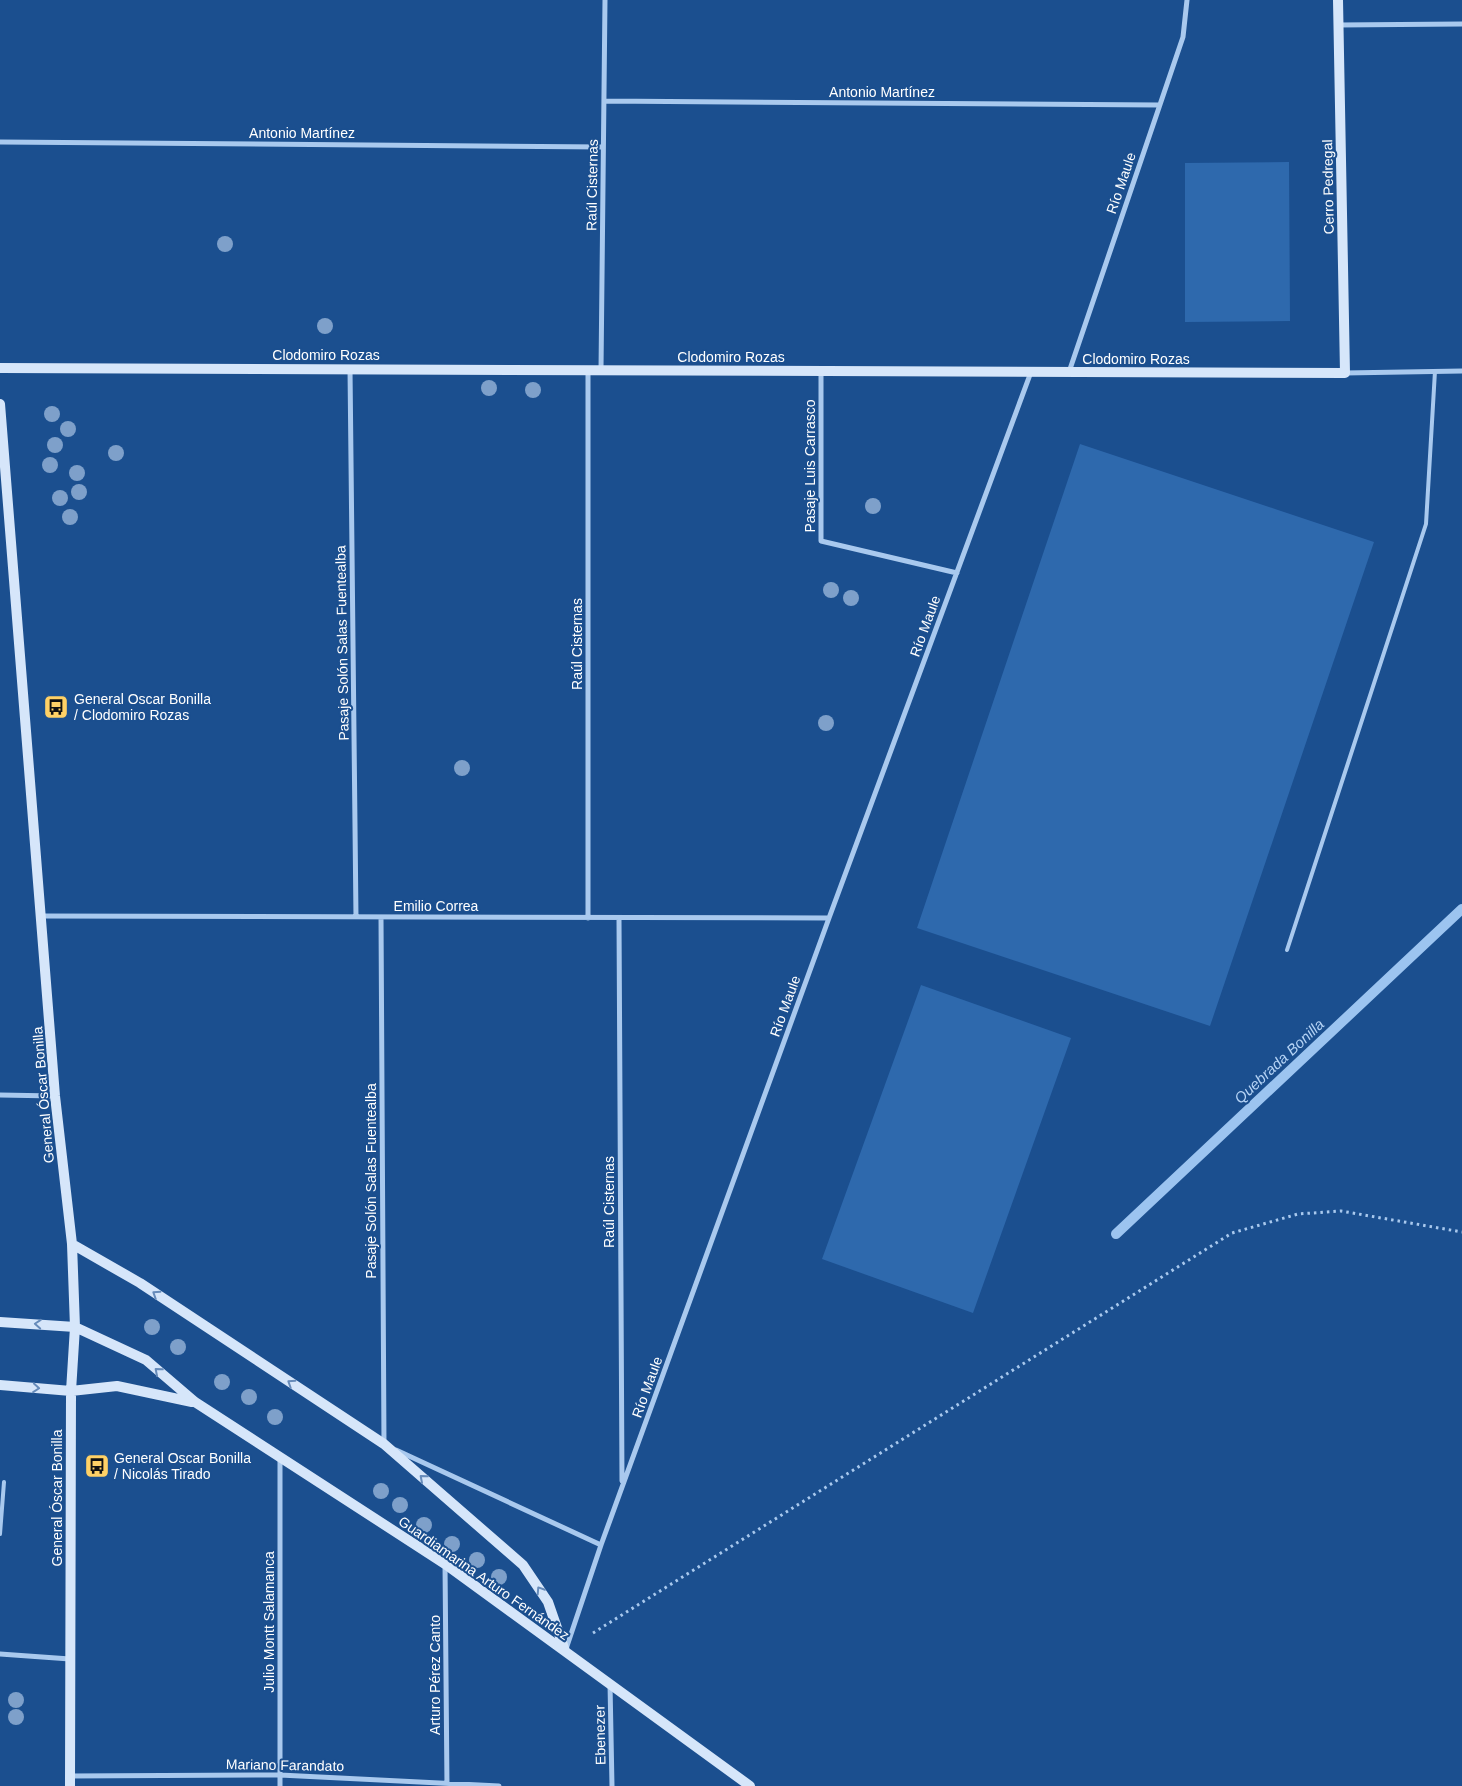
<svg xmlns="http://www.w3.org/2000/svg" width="1462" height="1786" font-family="Helvetica,sans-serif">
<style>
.green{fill:#2e69ad}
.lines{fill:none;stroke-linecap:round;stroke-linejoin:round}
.stream{stroke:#9cc4f0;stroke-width:10}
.path{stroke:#a9c9ee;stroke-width:3;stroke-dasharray:2.5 4;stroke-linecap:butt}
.lane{stroke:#a9c9ee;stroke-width:4}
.street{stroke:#a9c9ee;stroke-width:5}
.secondary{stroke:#d6e6fa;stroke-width:10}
.tree{fill:#7ea0ca}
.oneway{stroke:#668bba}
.labels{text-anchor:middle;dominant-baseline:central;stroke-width:4;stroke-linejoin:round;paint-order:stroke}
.street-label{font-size:14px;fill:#fff;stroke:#1b4f8f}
.poi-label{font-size:14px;fill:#fff;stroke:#1b4f8f;text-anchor:start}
.water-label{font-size:15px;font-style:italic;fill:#b5d3f5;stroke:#1b4f8f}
</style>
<rect width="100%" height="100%" fill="#1b4f8f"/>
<!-- green -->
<path class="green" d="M1289,162L1290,321L1185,322V163Z
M1080,444L1374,542L1210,1026L917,928Z
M921,985L1071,1038L973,1313L822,1259Z"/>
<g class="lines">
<!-- stream -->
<path class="stream" d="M1116,1234L1462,909"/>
<!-- path -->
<path class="path" d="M593,1633L1232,1233L1298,1214L1341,1211L1462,1232"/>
<!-- lane -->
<path class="lane" d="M1287,950L1426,524L1435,371
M0,1534L4,1482"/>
<!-- street -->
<path class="street" d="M1338,25L1462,24
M604,101L1159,105
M0,142L603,147
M350,369L356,917
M588,370V918
M601,370L605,0
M821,371V541L957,573
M1069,372L1183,37L1187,0
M1345,373L1462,371
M42,916L829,918
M381,917L384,1444
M619,918L622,1481
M0,1095L55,1096
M396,1450L601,1545
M280,1458V1786
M445,1564L447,1786
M566,1649L601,1545L829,918L1031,372
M0,1654L70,1659
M610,1684L612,1786
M70,1776L280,1775L499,1786"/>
<!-- secondary -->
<path class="secondary" d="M0,368L1345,373L1338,0
M0,404L55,1096L72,1244L75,1327L71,1391L70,1786
M72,1244L140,1283L384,1444L523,1565L548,1602L565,1651
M0,1322L75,1327L146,1360L195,1402L445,1564L750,1786
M0,1385L71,1391L117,1386L192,1402"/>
</g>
<!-- trees -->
<g class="tree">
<circle cx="225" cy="244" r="8"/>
<circle cx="325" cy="326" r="8"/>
<circle cx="489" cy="388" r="8"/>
<circle cx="533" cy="390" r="8"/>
<circle cx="52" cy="414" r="8"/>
<circle cx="68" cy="429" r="8"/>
<circle cx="55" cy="445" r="8"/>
<circle cx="116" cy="453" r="8"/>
<circle cx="50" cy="465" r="8"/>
<circle cx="77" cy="473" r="8"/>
<circle cx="79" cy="492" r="8"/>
<circle cx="60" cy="498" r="8"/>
<circle cx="873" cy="506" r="8"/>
<circle cx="70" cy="517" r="8"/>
<circle cx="831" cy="590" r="8"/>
<circle cx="851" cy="598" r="8"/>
<circle cx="826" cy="723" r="8"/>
<circle cx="462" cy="768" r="8"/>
<circle cx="152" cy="1327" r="8"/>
<circle cx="178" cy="1347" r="8"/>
<circle cx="222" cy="1382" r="8"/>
<circle cx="249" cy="1397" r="8"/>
<circle cx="275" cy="1417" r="8"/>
<circle cx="381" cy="1491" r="8"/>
<circle cx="400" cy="1505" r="8"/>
<circle cx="424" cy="1525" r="8"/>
<circle cx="452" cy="1544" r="8"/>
<circle cx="477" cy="1560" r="8"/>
<circle cx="499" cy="1577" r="8"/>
<circle cx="16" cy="1700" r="8"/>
<circle cx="16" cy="1717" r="8"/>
</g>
<!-- one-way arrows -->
<defs><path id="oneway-chevron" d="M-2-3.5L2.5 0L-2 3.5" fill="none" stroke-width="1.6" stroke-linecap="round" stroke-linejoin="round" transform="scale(1.25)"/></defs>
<g class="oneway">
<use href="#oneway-chevron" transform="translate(156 1294) rotate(-147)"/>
<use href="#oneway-chevron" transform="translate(38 1324) rotate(-176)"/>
<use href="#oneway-chevron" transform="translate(158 1371) rotate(-139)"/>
<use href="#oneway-chevron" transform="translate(291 1383) rotate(-147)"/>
<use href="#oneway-chevron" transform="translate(36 1388) rotate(5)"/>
<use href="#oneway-chevron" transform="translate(423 1478) rotate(-139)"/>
<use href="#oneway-chevron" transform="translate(540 1590) rotate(-123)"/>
</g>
<!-- icons -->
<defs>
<symbol id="bus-square" viewBox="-11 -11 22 22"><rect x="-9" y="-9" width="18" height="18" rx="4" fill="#ffd166" stroke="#1b4f8f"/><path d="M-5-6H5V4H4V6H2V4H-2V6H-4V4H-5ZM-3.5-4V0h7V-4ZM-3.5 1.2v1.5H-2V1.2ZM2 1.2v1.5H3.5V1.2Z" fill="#111"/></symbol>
</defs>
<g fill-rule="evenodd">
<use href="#bus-square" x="42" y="693" width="28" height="28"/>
<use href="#bus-square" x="83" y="1452" width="28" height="28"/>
</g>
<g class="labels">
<!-- street labels -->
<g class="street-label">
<text x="882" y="92">Antonio Martínez</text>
<text x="302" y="133">Antonio Martínez</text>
<text transform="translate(1121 183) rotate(-71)">Río Maule</text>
<text transform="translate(592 185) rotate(-89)">Raúl Cisternas</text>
<text transform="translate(1328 187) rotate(-91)">Cerro Pedregal</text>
<text x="326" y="355">Clodomiro Rozas</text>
<text x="731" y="357">Clodomiro Rozas</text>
<text x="1136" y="359">Clodomiro Rozas</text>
<text transform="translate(810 466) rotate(-90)">Pasaje Luis Carrasco</text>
<text transform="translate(925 626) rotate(-70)">Río Maule</text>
<text transform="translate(342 643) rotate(-91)">Pasaje Solón Salas Fuentealba</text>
<text transform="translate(577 644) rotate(-90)">Raúl Cisternas</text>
<text x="436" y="906">Emilio Correa</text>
<text transform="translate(785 1006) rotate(-70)">Río Maule</text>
<text transform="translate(43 1095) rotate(-95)">General Óscar Bonilla</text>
<text transform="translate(371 1181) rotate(-90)">Pasaje Solón Salas Fuentealba</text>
<text transform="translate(609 1202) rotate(-90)">Raúl Cisternas</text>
<text transform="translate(647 1387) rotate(-70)">Río Maule</text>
<text transform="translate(57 1498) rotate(-90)">General Óscar Bonilla</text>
<text transform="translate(484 1578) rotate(35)">Guardiamarina Arturo Fernández</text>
<text transform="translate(269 1622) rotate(-90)">Julio Montt Salamanca</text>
<text transform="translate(435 1675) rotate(-90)">Arturo Pérez Canto</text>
<text transform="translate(600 1735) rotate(-91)">Ebenezer</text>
<text transform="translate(285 1765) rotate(1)">Mariano Farandato</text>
</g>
<!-- poi labels -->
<g class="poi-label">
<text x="74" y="699">General Oscar Bonilla<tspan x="74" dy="16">/ Clodomiro Rozas</tspan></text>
<text x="114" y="1458">General Oscar Bonilla<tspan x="114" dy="16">/ Nicolás Tirado</tspan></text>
</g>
<!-- water labels -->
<g class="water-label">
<text transform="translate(1279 1061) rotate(-43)">Quebrada Bonilla</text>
</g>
</g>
</svg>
